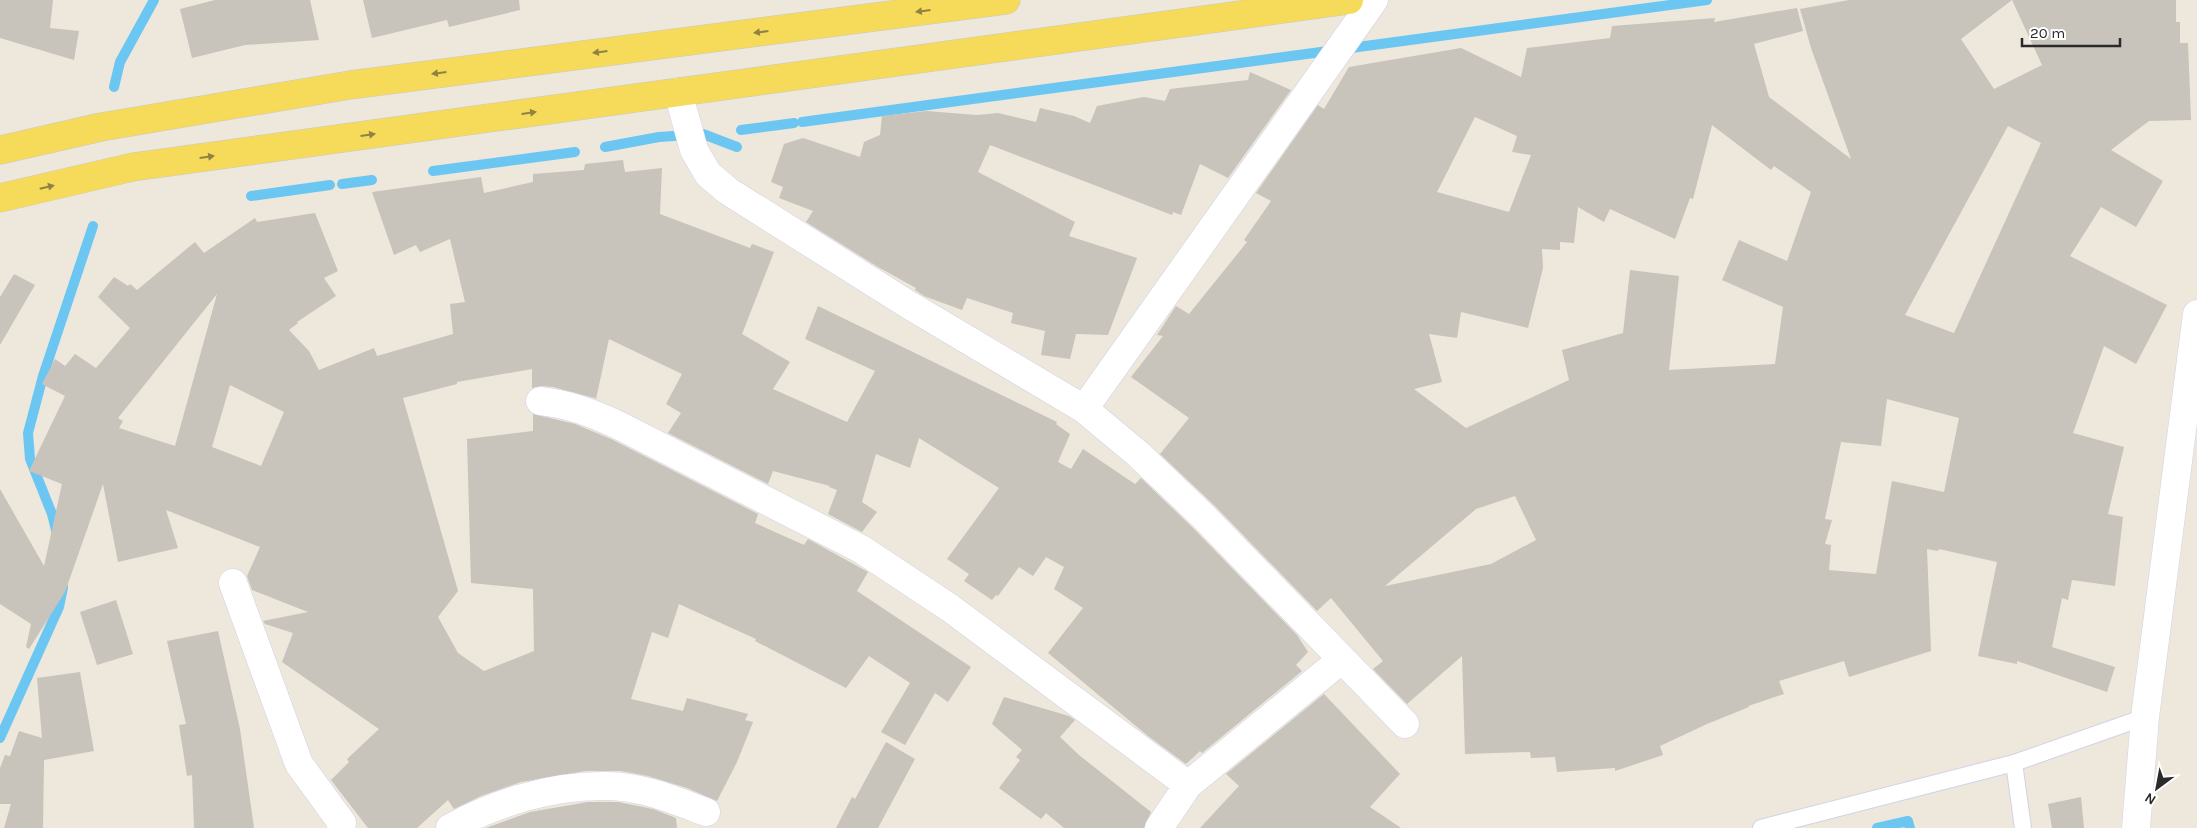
<svg xmlns="http://www.w3.org/2000/svg" width="2197" height="828" font-family="Karla,sans-serif">
<style>
.lines{fill:none;stroke-linecap:round;stroke-linejoin:round}
.stream{stroke:#6bc6f2;stroke-width:10}
.building{fill:#c8c3bb;fill-rule:evenodd}
.lane-casing{stroke:#d1d3e4;stroke-width:18}
.street-casing{stroke:#d1d3e4;stroke-width:29}
.primary-casing{stroke:#c8c8c8;stroke-width:29}
.lane{stroke:#fff;stroke-width:16}
.street{stroke:#fff;stroke-width:28}
.primary{stroke:#f5db59;stroke-width:28}
.oneway{fill:#908242}
</style>
<rect width="100%" height="100%" fill="#ede7dc"/>
<g class="lines">
<!-- stream -->
<path class="stream" d="M114,87L120,62L154,0
M802,122L1707,0
M741,130L794,123
M605,147L659,137L703,134L737,147
M433,171L575,152
M342,184L372,180
M251,196L330,185
M57,534L52,514L30,459L28,433L43,376L93,226
M0,738L59,607L63,587
M1877,828L1908,821L1910,828"/>
</g>
<!-- building -->
<path class="building" d="M0,0H53L50,28L79,31L74,60L0,38Z
M215,0H310L319,40L245,45L192,58L180,9Z
M363,0H519L520,10L449,27L447,20L372,38Z
M1849,0H2176V22H2180V43H2188L2191,120L2149,121L2111,150L2163,181L2136,227L2101,207L2070,256L2167,305L2136,364L2104,346L2073,433L2124,447L2108,514L2123,517L2115,586L2072,580L2068,600L2062,598L2052,647L2115,667L2107,692L2017,661V664L1978,656L1997,562L1939,549L1938,551L1927,549L1931,651L1849,677L1844,661L1779,681L1784,694L1748,706L1749,707L1707,724L1660,746L1663,755L1615,771V768L1557,772L1555,757L1531,758L1530,752L1465,754L1462,656L1407,704L1373,669L1383,661L1331,598L1317,611L1215,506L1160,454L1189,418L1131,377L1163,336L1157,335L1176,306L1189,314L1247,242L1244,240L1271,201L1256,193L1318,105L1324,109L1349,67L1461,48L1521,77L1527,48L1610,38L1612,26L1715,18L1714,22L1797,8L1803,31L1754,44L1769,97L1851,159L1811,48L1800,9ZM2012,0L2042,65L1994,89L1961,39ZM1475,117L1517,136L1512,152L1531,155L1509,212L1437,192ZM1712,125L1771,170L1774,166L1811,192L1787,261L1739,240L1722,280L1783,307L1775,364L1669,370L1679,276L1630,270L1623,333L1562,350L1569,380L1466,428L1414,389L1442,382L1429,334L1457,338L1461,312L1528,328L1543,268L1542,249L1560,250V242L1574,243L1578,207L1604,222L1610,209L1675,239L1690,198L1693,199ZM2008,126L2041,143L1954,333L1905,315ZM1887,399L1959,418L1944,492L1892,481L1876,574L1829,570L1831,545L1825,544L1832,520L1825,519L1841,442L1881,446ZM1515,496L1536,540L1491,564L1385,586L1476,509Z
M1250,72L1291,90L1228,178L1200,164L1181,215L1173,212L1172,215L990,145L978,172L1075,222L1069,236L1137,258L1108,335L1076,334L1070,359L1041,355L1045,331L1011,323L1013,313L967,298L962,310L924,296L915,290L916,288L878,267L806,222L813,211L779,198L783,187L771,182L784,144L803,138L860,157L864,142L880,135L882,116L926,111L977,115L998,113L1036,122L1040,108L1074,116L1090,123L1097,106L1144,97L1165,101L1170,89L1248,80Z
M623,160L625,172L662,168L660,214L750,248L752,244L774,252L742,334L790,362L773,389L847,422L875,371L805,339L818,306L1057,422L1056,424L1070,434L1058,462L1071,469L1083,449L1135,484L1141,478L1193,528L1297,635L1308,652L1296,665L1302,671L1202,753L1200,751L1186,764L1148,736L1048,653L1083,608L1054,589L1064,567L1046,557L1033,576L1019,567L998,596L996,595L992,600L964,581L969,574L947,559L999,488L919,438L910,468L876,454L862,502L877,512L862,532L828,514L837,490L829,487L830,486L773,471L768,484L668,433L681,413L666,404L682,374L609,339L596,399H598L553,387L542,386L532,388V369L457,382V384L403,398L458,591L438,617L458,653L484,671L534,651L533,589L471,583L467,439L533,431V414L575,424L611,439L758,514L755,523L804,545L808,539L868,572L857,591L971,667L948,702L935,693L905,745L881,732L910,683L869,656L846,688L755,641L756,639L679,604L668,638L652,632L631,699L683,711L687,698L748,714L745,720L753,722L737,762L717,801L687,788L648,776L621,771H585L521,782L481,796L454,809L448,800L417,828H368L331,780L349,762L347,759L379,729L282,662L293,633L265,624L263,621L308,612L252,590L247,576L260,547L166,510L178,548L118,562L103,484L65,592L29,649L26,647L31,624L0,604V489L44,566L62,484L29,471L65,396L42,384L55,359L65,366L75,354L96,368L130,328L98,297L114,277L128,286L130,284L137,290L195,242L204,253L255,218L257,222L315,213L338,271L324,278L336,296L297,322L298,323L289,330L309,351L319,370L374,348L377,356L453,334L450,304L465,302L450,239L420,252L416,245L394,255L372,192L481,177L484,193L533,182V174L584,170L585,164ZM217,294L175,446L119,428L123,421L118,418ZM230,385L284,412L261,466L212,447Z
M14,274L35,285L0,345V297Z
M116,600L133,654L97,665L80,612Z
M218,631L240,729L254,828H194L192,775L187,776L179,725L186,724L167,641Z
M80,672L94,751L44,760L43,828H4L11,804H0V768L5,755L10,756L19,731L42,738L37,678Z
M1324,694L1400,774L1370,807L1401,828H1200L1239,786L1226,774Z
M1004,697L1069,716L1075,720L1060,737L1079,755L1151,812L1144,828H1064L1046,813L1041,819L999,788L1020,760L1016,757L1022,750L992,724Z
M886,742L915,759L878,828H836L852,797L855,799Z
M2081,797L2084,828H2052L2048,804Z
M588,802H618L653,809L676,818L677,828H486L530,812Z"/>
<g class="lines">
<defs>
<path id="lane" d="M2014,763L2023,828
M1761,828L2014,763L2145,717"/>
<path id="street" d="M678,92L694,150L708,174L728,191L909,305L1084,409L1138,454L1204,517L1405,724
M540,401C569,404 592,413 618,425L861,549L950,608L1188,785
M1084,409L1374,0
M233,583L299,764L342,823L341,828
M450,828C497,802 553,785 607,786C641,786 674,800 706,812
M1159,828L1188,785L1341,660
M2136,828L2145,717L2197,314"/>
<path id="primary" d="M0,150L101,127L350,85L1006,0
M0,198L133,167L1349,0"/>
</defs>
<!-- lane casing -->
<use href="#lane" class="lane-casing"/>
<!-- street casing -->
<use href="#street" class="street-casing"/>
<!-- primary casing -->
<use href="#primary" class="primary-casing"/>
<!-- lane -->
<use href="#lane" class="lane"/>
<!-- street -->
<use href="#street" class="street"/>
<!-- primary -->
<use href="#primary" class="primary"/>
</g>
<!-- one-way arrows -->
<defs><path id="oneway-solid" d="M-6-.8H1V-3.2L6.5 0L1 3.2V.8H-6Z" transform="scale(1.25)"/></defs>
<g class="oneway">
<use href="#oneway-solid" transform="translate(923 11) rotate(173)"/>
<use href="#oneway-solid" transform="translate(761 32) rotate(173)"/>
<use href="#oneway-solid" transform="translate(600 52) rotate(173)"/>
<use href="#oneway-solid" transform="translate(439 73) rotate(173)"/>
<use href="#oneway-solid" transform="translate(529 113) rotate(-8)"/>
<use href="#oneway-solid" transform="translate(368 135) rotate(-8)"/>
<use href="#oneway-solid" transform="translate(207 157) rotate(-8)"/>
<use href="#oneway-solid" transform="translate(47 187) rotate(-13)"/>
</g>
<!-- north arrow -->
<g transform="translate(2157 788) rotate(212)" stroke="#ffffff" stroke-width="4" paint-order="stroke">
<path d="M0-4L9 19L0 12L-9 19Z" fill="#2a2a2a"/>
<text y="-8" font-size="14" font-weight="bold" text-anchor="middle" fill="#2a2a2a">N</text>
</g>
<!-- scale -->
<path d="M2022 38v8h98v-8" fill="none" stroke="#2a2a2a" stroke-width="2.5"/>
<text x="2030" y="38" font-size="15" fill="#2a2a2a" stroke="#ffffff" stroke-width="4" paint-order="stroke">20 m</text>
</svg>
